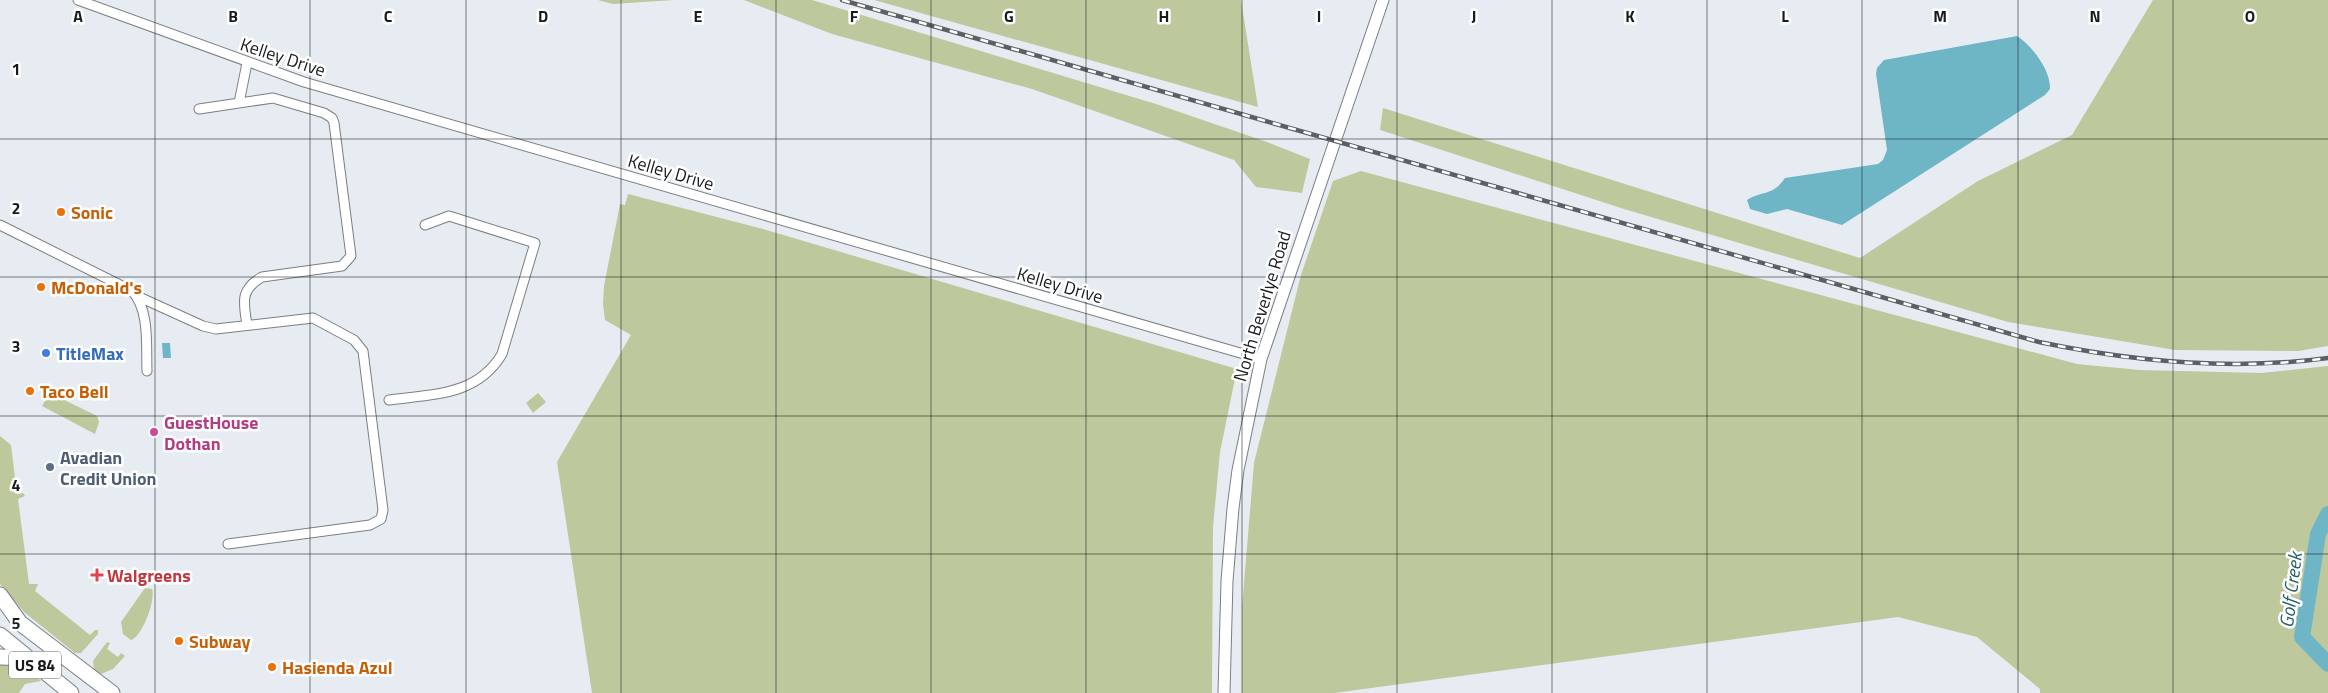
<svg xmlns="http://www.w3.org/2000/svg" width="2328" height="693" font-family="'Titillium Web',sans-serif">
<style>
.green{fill:#bdc89d}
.water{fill:#6eb6c5}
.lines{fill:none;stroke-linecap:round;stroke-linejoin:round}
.river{stroke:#6eb6c5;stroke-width:16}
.minor-casing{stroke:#7a7f84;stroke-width:11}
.tertiary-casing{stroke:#7a7f84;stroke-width:13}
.trunk-casing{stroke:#7a7f84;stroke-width:17}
.minor{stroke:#fff;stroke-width:9}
.tertiary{stroke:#fff;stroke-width:11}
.trunk{stroke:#fff;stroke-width:15}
.rail-casing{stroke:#5c5f63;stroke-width:4.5}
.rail{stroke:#fff;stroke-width:2.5;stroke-dasharray:8;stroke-linecap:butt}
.grid{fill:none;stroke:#181a1c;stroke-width:1;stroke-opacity:0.55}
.food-dot{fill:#e8710a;stroke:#fff;stroke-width:2}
.shop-dot{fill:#3f7fe0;stroke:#fff;stroke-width:2}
.hotel-dot{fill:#d1479c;stroke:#fff;stroke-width:2}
.service-dot{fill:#5c6f8a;stroke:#fff;stroke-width:2}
.health-dot{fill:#e0444e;stroke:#fff;stroke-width:2}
.labels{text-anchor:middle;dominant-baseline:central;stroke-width:5;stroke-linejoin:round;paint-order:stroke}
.shield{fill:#fff;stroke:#5d5f60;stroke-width:1}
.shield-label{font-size:16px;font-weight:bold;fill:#181a1c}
.street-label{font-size:18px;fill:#181a1c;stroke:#fff}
.food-label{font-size:18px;font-weight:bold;fill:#c56008;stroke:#fff;text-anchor:start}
.shop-label{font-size:18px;font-weight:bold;fill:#366cbe;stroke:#fff;text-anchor:start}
.hotel-label{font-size:18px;font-weight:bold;fill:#b23c85;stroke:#fff;text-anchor:start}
.service-label{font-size:18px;font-weight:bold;fill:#4e5e75;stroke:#fff;text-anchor:start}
.health-label{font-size:18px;font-weight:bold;fill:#be3a42;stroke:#fff;text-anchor:start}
.water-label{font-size:19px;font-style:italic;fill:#25606b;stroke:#fff}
.grid-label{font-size:16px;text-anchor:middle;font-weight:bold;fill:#181a1c;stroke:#fff;stroke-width:5;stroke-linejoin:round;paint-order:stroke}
</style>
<rect width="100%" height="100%" fill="#e7ecf2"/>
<!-- green -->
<path class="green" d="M598,0H674L613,4Z
M744,0H812L1156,104L1267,142L1310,159L1302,193L1256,187L1234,160L1032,89L832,34Z
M874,0H1241L1258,107Z
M2153,0H2328V346L2298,351L2175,350L2008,322L1624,209L1380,130L1383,108L1860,258L1978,181L2072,135Z
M1361,171L2077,364L2140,370L2261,373L2328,366V693H2040V689L1977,637L1898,617L1334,693H1242V607L1254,463L1301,275L1333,181Z
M628,194L763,229L1237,369L1220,452L1213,527L1212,693H592L557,462L631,335L605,320L603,304L604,286L620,204L625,205Z
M46,391L97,416L99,422L95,434L42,406L48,396L44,395Z
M538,393L546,402L533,413L526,403Z
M0,436L11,445L17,494L23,493L25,496L18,499L29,584H38L35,591L90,635L95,630H98V634L81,653H75L24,612L0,584Z
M145,588L152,589C156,600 142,637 131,640L123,634L121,622Z
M107,642L110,643L107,649L118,657L121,653L125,656L113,669L101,674L94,670L93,661Z
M0,661L18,662L41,681L25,684L19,693H0Z"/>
<!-- water -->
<path class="water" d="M2017,36C2032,46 2051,70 2050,89L2045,95L1842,225L1787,209L1767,214L1750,209L1747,200C1763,190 1772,197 1785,178L1878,164L1883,160L1887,150L1876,74L1877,68L1884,60Z
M162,343H170L171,358H163Z"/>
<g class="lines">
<!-- river -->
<path class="river" d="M2328,514L2318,534L2302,637L2328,664"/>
<defs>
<path id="minor" d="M78,0L304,82L1261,359
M239,103L247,63
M199,109L273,98L324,113L332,118L334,123L351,256L342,266L262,277C239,290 244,303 247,325
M0,225L132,291C150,310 146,346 147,371
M137,296L203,326L216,329L313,318L354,340L363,351L383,510L381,519L370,525L228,544
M389,400C433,394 477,396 502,354L535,243L449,216L425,225"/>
<path id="tertiary" d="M1224,693L1227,581L1233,508L1238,470L1261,359L1383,0"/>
<path id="trunk" d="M0,595L20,623L112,693
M0,635L71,693
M0,657L27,658"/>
</defs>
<!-- minor casing -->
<use href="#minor" class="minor-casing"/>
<!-- tertiary casing -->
<use href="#tertiary" class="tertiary-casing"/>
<!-- trunk casing -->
<use href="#trunk" class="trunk-casing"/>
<!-- minor -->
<use href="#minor" class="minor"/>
<!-- tertiary -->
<use href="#tertiary" class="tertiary"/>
<!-- trunk -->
<use href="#trunk" class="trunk"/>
<defs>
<path id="rail" d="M842,0L2039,342C2135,362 2231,371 2328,358"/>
</defs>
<!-- rail casing -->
<use href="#rail" class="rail-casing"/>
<!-- rail -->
<use href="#rail" class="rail"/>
</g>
<!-- grid -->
<path class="grid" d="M155,0V693M310,0V693M466,0V693M621,0V693M776,0V693M931,0V693M1086,0V693M1242,0V693M1397,0V693M1552,0V693M1707,0V693M1862,0V693M2018,0V693M2173,0V693M0,139H2328M0,277H2328M0,416H2328M0,554H2328"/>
<!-- markers -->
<g class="food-dot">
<circle cx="61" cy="212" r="5"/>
<circle cx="41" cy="287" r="5"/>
<circle cx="30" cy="391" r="5"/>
<circle cx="179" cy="641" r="5"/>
<circle cx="272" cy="667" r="5"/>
</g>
<circle class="shop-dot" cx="46" cy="353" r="5"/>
<circle class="hotel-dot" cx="154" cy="432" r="5"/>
<circle class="service-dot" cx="50" cy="467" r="5"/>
<path class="health-dot" d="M94.5 567.5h5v5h5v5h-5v5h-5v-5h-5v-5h5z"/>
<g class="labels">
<!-- shield labels -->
<rect class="shield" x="9" y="651.5" width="52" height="27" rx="4"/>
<g class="shield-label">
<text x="35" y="665">US 84</text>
</g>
<!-- street labels -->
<g class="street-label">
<text transform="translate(283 57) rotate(18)">Kelley Drive</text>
<text transform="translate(671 172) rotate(16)">Kelley Drive</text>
<text transform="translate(1060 285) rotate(16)">Kelley Drive</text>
<text transform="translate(1262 306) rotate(-73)">North Beverlye Road</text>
</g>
<!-- food labels -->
<g class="food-label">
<text x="71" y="212">Sonic</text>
<text x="51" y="287">McDonald's</text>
<text x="40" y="391">Taco Bell</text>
<text x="189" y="641">Subway</text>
<text x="282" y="667">Hasienda Azul</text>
</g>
<!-- shop labels -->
<g class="shop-label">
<text x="56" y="353">TitleMax</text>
</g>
<!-- hotel labels -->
<g class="hotel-label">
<text x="164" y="422">GuestHouse<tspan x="164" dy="21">Dothan</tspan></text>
</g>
<!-- service labels -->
<g class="service-label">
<text x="60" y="457">Avadian<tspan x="60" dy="21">Credit Union</tspan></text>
</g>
<!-- health labels -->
<g class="health-label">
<text x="107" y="575">Walgreens</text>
</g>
<!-- water labels -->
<g class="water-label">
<text transform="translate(2290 590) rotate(-83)">Golf Creek</text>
</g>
</g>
<g class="grid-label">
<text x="78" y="22">A</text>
<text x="233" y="22">B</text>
<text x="388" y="22">C</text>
<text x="543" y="22">D</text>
<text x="698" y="22">E</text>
<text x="854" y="22">F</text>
<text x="1009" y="22">G</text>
<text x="1164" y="22">H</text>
<text x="1319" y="22">I</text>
<text x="1474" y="22">J</text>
<text x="1630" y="22">K</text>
<text x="1785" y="22">L</text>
<text x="1940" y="22">M</text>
<text x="2095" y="22">N</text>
<text x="2250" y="22">O</text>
<text x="16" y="75">1</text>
<text x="16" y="214">2</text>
<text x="16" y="352">3</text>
<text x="16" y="491">4</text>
<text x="16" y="629">5</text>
</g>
</svg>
